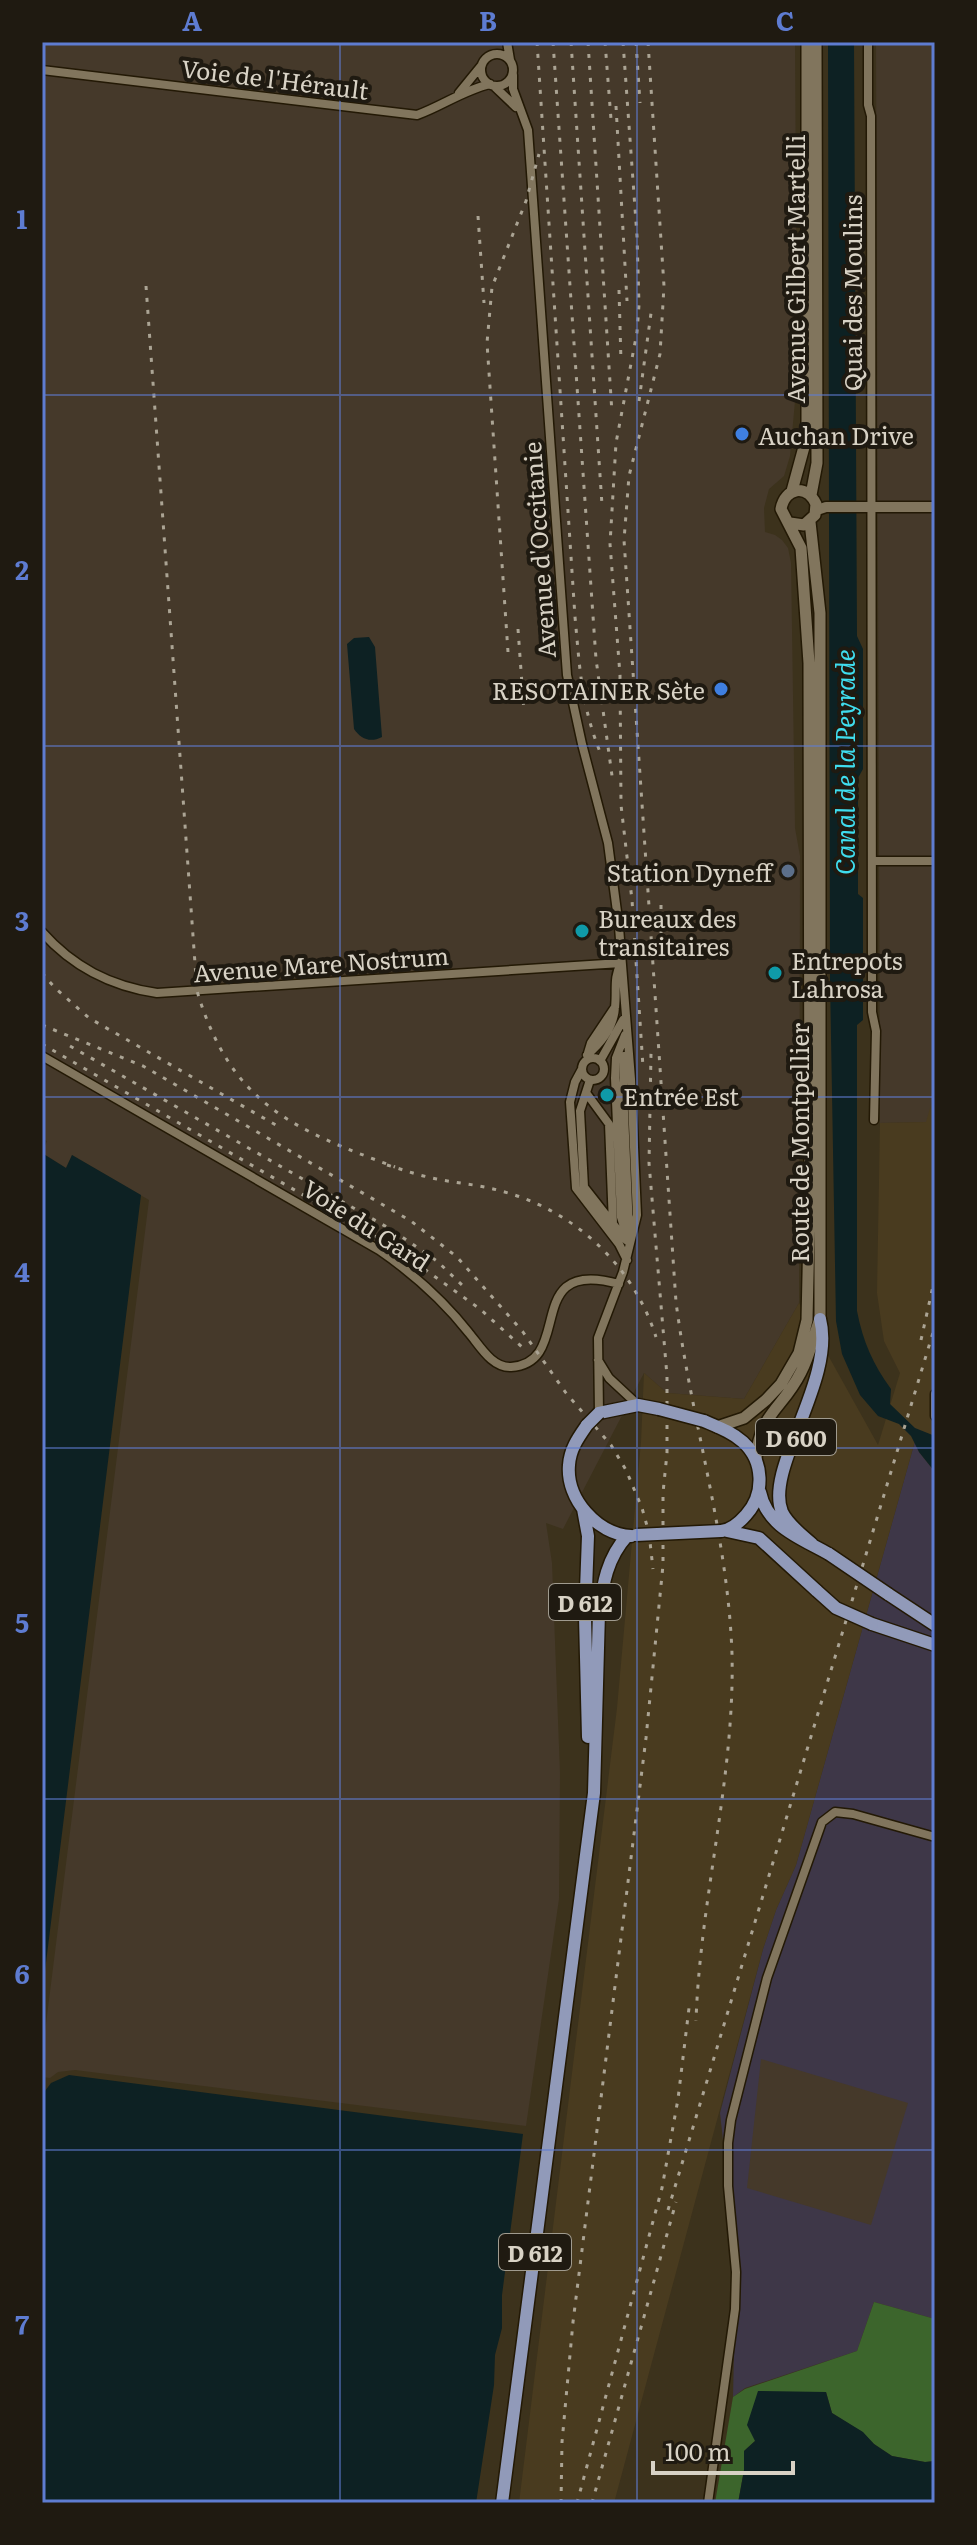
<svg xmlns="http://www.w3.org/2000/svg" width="977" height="2545" font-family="Literata,serif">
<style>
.commercial{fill:#3e3748}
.industrial{fill:#45392a}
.built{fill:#493b1f}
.green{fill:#3c652c}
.water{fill:#0d2123}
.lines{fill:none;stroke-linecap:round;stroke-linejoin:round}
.minor-casing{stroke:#231905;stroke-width:11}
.tertiary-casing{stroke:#231905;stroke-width:13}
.secondary-casing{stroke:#231905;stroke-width:14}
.primary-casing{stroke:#231905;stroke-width:15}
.minor{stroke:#81755d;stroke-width:8}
.tertiary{stroke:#81755d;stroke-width:10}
.secondary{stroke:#81755d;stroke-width:11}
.primary{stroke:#919ab9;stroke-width:12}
.rail{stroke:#aba494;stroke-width:3;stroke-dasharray:4 8;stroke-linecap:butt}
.primary-bridge-casing{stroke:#231905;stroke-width:15;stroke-linecap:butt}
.primary-bridge{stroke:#919ab9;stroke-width:12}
.grid{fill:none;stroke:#5e7cd1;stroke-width:2;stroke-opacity:0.55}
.shop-dot{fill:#3f7fe0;stroke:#1f1a11;stroke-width:3}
.service-dot{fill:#5c6f8a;stroke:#1f1a11;stroke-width:3}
.culture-dot{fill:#0f9aa8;stroke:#1f1a11;stroke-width:3}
.labels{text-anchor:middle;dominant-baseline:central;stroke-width:8;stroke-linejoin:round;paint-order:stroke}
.shield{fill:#1f1a11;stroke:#a09b8f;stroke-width:2}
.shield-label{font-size:22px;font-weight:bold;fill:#d8d2c5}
.street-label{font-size:24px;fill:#d8d2c5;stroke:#1f1a11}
.poi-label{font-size:24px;fill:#d8d2c5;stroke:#1f1a11;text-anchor:start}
.water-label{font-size:26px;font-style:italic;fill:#3fdced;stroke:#1f1a11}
.neatline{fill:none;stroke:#5e7cd1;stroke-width:3}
.grid-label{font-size:26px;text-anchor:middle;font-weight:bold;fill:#5e7cd1}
</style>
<rect width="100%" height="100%" fill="#3c321c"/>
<!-- commercial -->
<path class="commercial" d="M915,1441L919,1452L935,1472V2319L874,2302L857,2351L745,2388L733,2397L735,2309L728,2186L720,2113L763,1949L776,1910L796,1865Z"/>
<!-- industrial -->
<path class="industrial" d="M42,42H795L797,379L790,456L784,476L769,489L764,508L765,532L775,535L782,540L788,548L791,563L795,828L800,856L799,1303L744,1399L667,1393L644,1373L563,1529L546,1523L552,1563L560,1773L559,1899L526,2126L75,2070L58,2072L50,2078L42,2077V2056L149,1200L72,1155L66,1168L42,1153L47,1141L42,1138Z
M876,42H935V1091L927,1122L880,1123Z
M761,2059L908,2103L871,2225L747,2188Z"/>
<!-- built -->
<path class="built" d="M935,1091V1442L915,1441L796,1865L776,1910L763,1949L614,2503H519L617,1708L641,1442L644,1373L667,1393L744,1399L799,1303L878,1445L900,1373L884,1341L877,1293L880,1123L926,1122Z"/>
<!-- green -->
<path class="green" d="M874,2302L935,2319V2461L925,2462L892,2456L874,2444L862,2432L832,2413L826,2392H758L755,2441L744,2451V2470L738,2503H715L733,2397L745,2389L857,2351Z"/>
<!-- water -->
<path class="water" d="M828,42H854L857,636L863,649V769L858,778V894L863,898V1020L857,1025V1311C863,1342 873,1364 891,1389L890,1404L915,1428L935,1436V1472L919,1452L911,1436L899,1424L878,1416L860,1395L842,1354L836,1321L830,979Z
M369,637L375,647L382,737C370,743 361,739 354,729L347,644L354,638Z
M42,1153L66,1168L72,1155L141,1195L42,1995Z
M69,2075L523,2134L502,2295V2328L495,2355L494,2385L476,2503H42V2095L51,2083Z
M758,2391L826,2392L832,2413L863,2432L874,2444L892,2456L925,2462L935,2461V2503H738L744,2470V2451L755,2441L747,2425Z"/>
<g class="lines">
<defs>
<path id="minor" d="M507,42L510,60
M868,42V105L871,116L872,981V1012L876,1031L874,1120
M481 70a16 16 0 1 1 32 0a16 16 0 1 1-32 0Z
M42,70L417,115C442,106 464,90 490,84
M513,75V89L528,130L567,675L582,744L608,843L619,927L631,1079L637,1215L623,1272L598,1338L599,1413
M494,86L516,107
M459,93L481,66
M872,861H935
M42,932C73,967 110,986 157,993L621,963
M625,1035L616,1058L615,1078L621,1217L629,1243
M588,1053L591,1043L615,1007
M587,1055C601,1043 614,1026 615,1007C617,991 613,977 621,964
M42,1056L379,1250C414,1274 443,1300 469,1333C480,1346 492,1368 511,1367C576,1363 520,1256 619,1284
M624,1056L623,1089L629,1230
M582 1069a11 11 0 1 1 22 0a11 11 0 1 1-22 0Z
M600,1061L623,1020
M582,1069L575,1082L570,1102L576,1188L619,1244L627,1260
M590,1080L580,1111L584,1187L613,1224
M587,1094L609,1124L613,1224L626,1240
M598,1360L609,1378L638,1405
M935,1394V1416
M708,2503L735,2309L736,2272L728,2186V2143L731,2120L767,1978L822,1822L835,1812L853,1814L935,1837"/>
<path id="tertiary" d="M817,510L826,507H935"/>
<path id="secondary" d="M792,491L807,436V42
M811,495L817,463L816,42
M717,1427L744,1418L766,1400L781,1384L799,1353L807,1320L810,1186L809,663L801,548L781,509C785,487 807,484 816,504L815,515L804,525L790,523
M756,1459C760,1412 782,1410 801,1372C810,1355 813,1337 820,1319V613L810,522"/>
<path id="primary" d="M599,1413L638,1405L659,1409
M704,1421C718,1427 732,1432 743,1442C764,1461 765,1494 746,1515C739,1523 731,1530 721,1531
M587,1425C578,1438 570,1449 569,1465C566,1499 597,1534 631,1536
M760,1492C767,1527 801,1538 829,1554
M583,1509L588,1536L585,1617L588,1737
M727,1531L759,1538L817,1591
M812,1544C802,1535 788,1525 782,1512C764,1469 836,1380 820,1319
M888,1594L935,1625
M872,1624L935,1645
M502,2503L594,1793L599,1612C603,1584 607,1558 627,1536"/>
</defs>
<!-- minor casing -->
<use href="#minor" class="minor-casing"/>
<!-- tertiary casing -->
<use href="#tertiary" class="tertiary-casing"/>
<!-- secondary casing -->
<use href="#secondary" class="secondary-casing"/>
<!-- primary casing -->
<use href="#primary" class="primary-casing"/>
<!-- minor -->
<use href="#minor" class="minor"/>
<!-- tertiary -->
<use href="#tertiary" class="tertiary"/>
<!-- secondary -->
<use href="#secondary" class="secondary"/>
<!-- primary -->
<use href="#primary" class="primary"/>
<!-- rail -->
<path class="rail" d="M537,42L575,617C580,670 581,706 602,757
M553,42L596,659L613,783
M571,42L602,505
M588,42L612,413
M605,42L611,119
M623,42L637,236L639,305L637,332L616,443L610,544L620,675L621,805L632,900L643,1067
M636,42L640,103
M648,42L664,286L660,354L629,476L624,540L676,1302C691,1419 728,1536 732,1654C735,1777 700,1899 696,2021
M616,106L627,301
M478,216L484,303
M146,286L197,991C231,1104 292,1129 395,1167
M619,290L621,362
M639,401L652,306
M518,629L524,712
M508,652L487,343L492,287L526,201L539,154
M661,933V903
M42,973L55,988L89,1018L281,1128
M42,1025L143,1066L169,1081L411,1221L457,1257L523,1332L566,1393L611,1445L626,1470L642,1508L649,1533L653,1569
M42,1044L395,1248L480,1309L522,1347
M70,1046L392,1230L437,1261L462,1285
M387,1165C401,1169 414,1174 428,1177C452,1183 477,1184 501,1191C574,1210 633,1265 656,1337
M921,1340L935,1277
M668,2210L935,1326
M561,2503L562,2442L573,2322L646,1738L663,1565V1493L667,1453V1376L649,1163L651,1053
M577,2503L662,2188L678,2099L689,2008
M592,2503L676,2202"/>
<defs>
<path id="primary-bridge" d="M659,1409L704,1421
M587,1425L599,1413
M636,1535L721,1531
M829,1554L888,1594
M817,1591L836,1608L872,1624"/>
</defs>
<!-- primary-bridge casing -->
<use href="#primary-bridge" class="primary-bridge-casing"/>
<!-- primary-bridge -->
<use href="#primary-bridge" class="primary-bridge"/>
</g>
<!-- grid -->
<path class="grid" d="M340,42V2503M637,42V2503M42,395H935M42,746H935M42,1097H935M42,1448H935M42,1799H935M42,2150H935"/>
<!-- markers -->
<g class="shop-dot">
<circle cx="742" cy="434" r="8"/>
<circle cx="721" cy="689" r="8"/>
</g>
<circle class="service-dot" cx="788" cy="871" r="8"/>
<g class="culture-dot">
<circle cx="582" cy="931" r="8"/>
<circle cx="775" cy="973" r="8"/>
<circle cx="607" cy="1095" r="8"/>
</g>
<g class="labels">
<!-- shield labels -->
<g class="shield">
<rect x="756" y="1419" width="80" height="36" rx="6"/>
<rect x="549" y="1584" width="72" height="36" rx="6"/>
<rect x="499" y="2234" width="72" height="36" rx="6"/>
</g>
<g class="shield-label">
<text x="796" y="1437">D 600</text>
<text x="585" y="1602">D 612</text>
<text x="535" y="2252">D 612</text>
</g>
<!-- street labels -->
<g class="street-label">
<text transform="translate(275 78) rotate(7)">Voie de l'Hérault</text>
<text transform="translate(794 269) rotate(-90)">Avenue Gilbert Martelli</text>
<text transform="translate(851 293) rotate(-90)">Quai des Moulins</text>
<text transform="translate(538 550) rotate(-94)">Avenue d'Occitanie</text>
<text transform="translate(321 963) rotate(-4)">Avenue Mare Nostrum</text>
<text transform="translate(798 1143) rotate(-90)">Route de Montpellier</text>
<text transform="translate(367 1224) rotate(33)">Voie du Gard</text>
</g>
<!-- poi labels -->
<g class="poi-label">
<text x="758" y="434">Auchan Drive</text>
<text x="705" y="689" text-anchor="end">RESOTAINER Sète</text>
<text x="772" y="871" text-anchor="end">Station Dyneff</text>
<text x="598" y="917">Bureaux des<tspan x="598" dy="28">transitaires</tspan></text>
<text x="791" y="959">Entrepots<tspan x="791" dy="28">Lahrosa</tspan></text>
<text x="623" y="1095">Entrée Est</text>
</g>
<!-- water labels -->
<g class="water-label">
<text transform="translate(843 762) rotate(-90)">Canal de la Peyrade</text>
</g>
</g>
<!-- border -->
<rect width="977" height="2545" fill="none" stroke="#1f1a11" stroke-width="88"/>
<!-- scale -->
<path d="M653 2461v12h140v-12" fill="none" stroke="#d8d2c5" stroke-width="4"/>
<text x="665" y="2461" font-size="24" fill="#d8d2c5" stroke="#1f1a11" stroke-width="6" paint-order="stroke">100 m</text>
<rect x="44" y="44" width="889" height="2457" class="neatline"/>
<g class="grid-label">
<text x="192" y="31">A</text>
<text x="488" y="31">B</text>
<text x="785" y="31">C</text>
<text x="22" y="229">1</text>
<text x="22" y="580">2</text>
<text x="22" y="931">3</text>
<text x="22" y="1282">4</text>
<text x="22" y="1633">5</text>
<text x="22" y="1984">6</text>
<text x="22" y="2335">7</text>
</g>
</svg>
